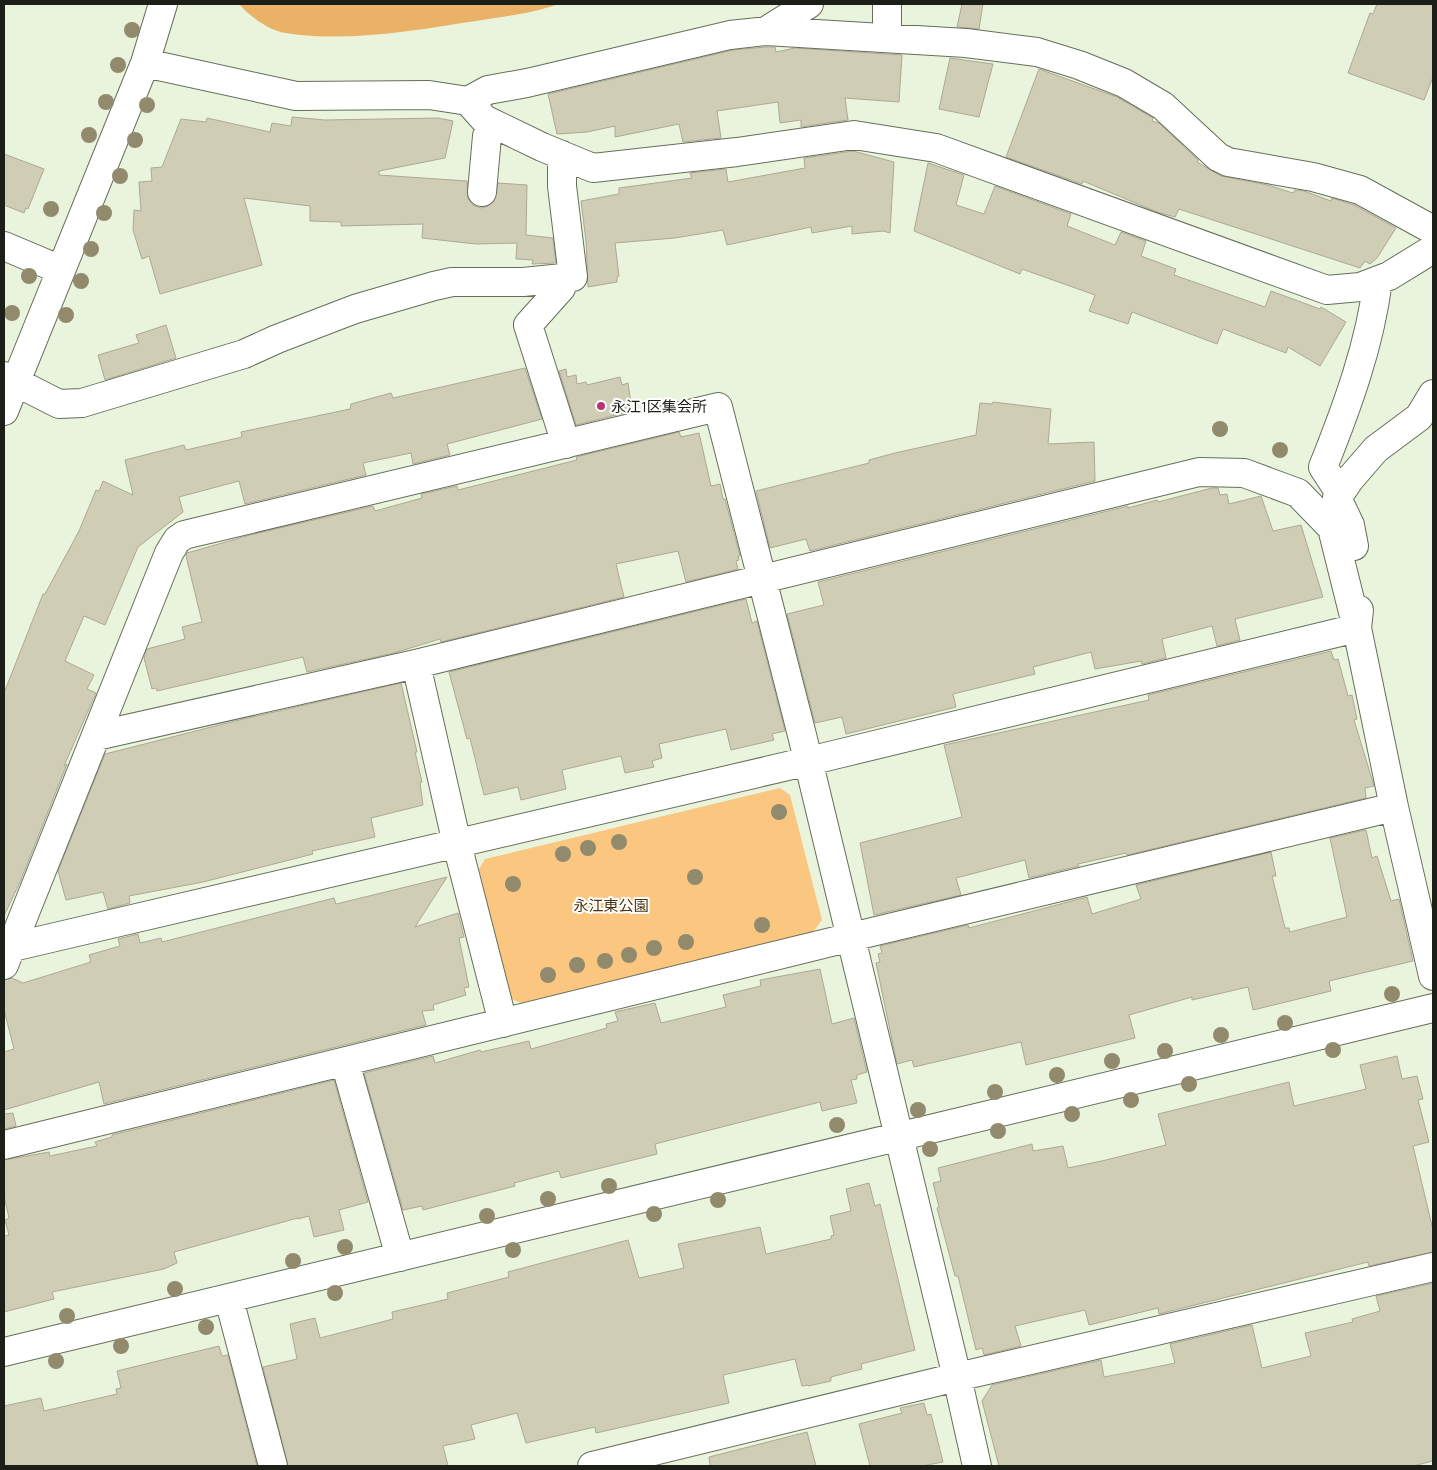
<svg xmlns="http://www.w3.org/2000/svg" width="1437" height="1470" font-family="Manrope,'Noto Sans JP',sans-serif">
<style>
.green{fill:#fac680}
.forest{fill:#eab266}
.building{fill:#d0cdb6;stroke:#aca993}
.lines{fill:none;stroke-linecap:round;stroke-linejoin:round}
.minor-casing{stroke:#666e5b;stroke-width:30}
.minor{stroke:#fff;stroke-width:28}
.tree{fill:#918a6d}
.poi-dot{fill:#bb3474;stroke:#fff;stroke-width:2}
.labels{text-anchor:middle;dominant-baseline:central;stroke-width:4;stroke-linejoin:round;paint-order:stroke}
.poi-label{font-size:15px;fill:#1c1f17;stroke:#fff;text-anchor:start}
.park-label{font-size:15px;fill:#493312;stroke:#fff}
</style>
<rect width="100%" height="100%" fill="#eaf4dd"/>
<!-- green -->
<path class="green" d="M780,788L790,795L822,920L813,932L521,1003L509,998L479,869L485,859Z"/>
<!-- forest -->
<path class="forest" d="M239,4H558C532,14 504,16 476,21C416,30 347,43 286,33C270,31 249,16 239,4Z"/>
<!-- building -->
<path class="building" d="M962,4H983L979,29L957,27Z
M1377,4H1433V77L1424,100L1348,73L1370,13L1373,14Z
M766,47H775L776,52L795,48L902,55L899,102L845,98L848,120L801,127V120L780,123L778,102L717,111L721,138L683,142L679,124L615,137V126L587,132L557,134L548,94L733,50Z
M950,58L993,64L979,117L939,109Z
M1039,69L1117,97L1153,118L1152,121L1159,123L1198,160L1197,162L1221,176L1268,185L1293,193L1295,190L1304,191L1331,201L1332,198L1354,205L1396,228L1377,258L1370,264L1365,261L1360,268L1179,209L1175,217L1157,212L1083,181L1082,184L1006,157Z
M292,117L325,120L438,118L453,121L445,158L379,171V175L467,181L468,199L473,205L481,208L488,206L494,201L498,183L527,185L526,235L553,238L556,263L532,264L533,260L516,259L517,243L476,244L422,238L423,224L341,226V222L310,221V206L244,198L262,265L160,294L149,256L142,259L133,230L134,210L141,211L139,182L152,181L151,168L162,167L181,119L206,122L207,118L270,132L272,123L291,126Z
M853,151L894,162L890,233L883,231L852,234V226L812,233L811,227L727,245L723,230L675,238L615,243L619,276L617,277V282L588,287L586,241L581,201L619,194V188L692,178L690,173L726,169L728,182L805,168L804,158Z
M4,154L44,169L28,209L26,208L24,213L4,205Z
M928,163L964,175L956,205L984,214L995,186L1071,214L1067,226L1115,245L1121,232L1146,241L1141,256L1176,269L1174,275L1265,307L1271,291L1320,309L1321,307L1346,322L1320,366L1288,347L1286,353L1223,329L1217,344L1132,312L1128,324L1089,311L1095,295L1022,269L1020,274L914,231Z
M166,325L176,358L105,380L98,355L139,343L136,335Z
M525,368L542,419L447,444L450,455L413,464L411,453L363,463L366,475L245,504L239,481L179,497L183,512L138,547L105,625L84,616L65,661L94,675L87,689L96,693L64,766L67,764L20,882L4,916V693L43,594H45L79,531L96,490L99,491L103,481L133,495L125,460L184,445L186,450L242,437L241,432L350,409L351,404L391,393L393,398Z
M566,369L567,377L576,375L577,384L586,382L587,385L620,377L622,385L628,383L632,411L576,425L559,371Z
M993,402L1051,409L1048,444L1094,442L1095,481L810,551L806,539L770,548L756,491L869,463V460L895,453L976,435L980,403L992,404Z
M679,432L681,437L699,433L711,486L720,484L723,499H725L740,556H738L739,560L736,561L738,569L686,582L678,551L616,564L624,597L441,642L440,639L394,653L307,672L303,657L157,691L156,688L152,689L144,658L147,649L185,639L182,627L202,622L186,556L187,553L250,535L373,506L375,511L422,498L421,494L457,486L458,490L577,460L576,457Z
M1212,488H1218L1220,495L1227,494L1229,504L1261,496L1273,531L1301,525L1323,597L1235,619L1240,640L1217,646L1212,626L1162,639L1166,658L1142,664L1141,661L1095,669L1091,652L1033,667L1035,674L953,694L956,707L846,734L842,717L815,723L787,614L824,605L818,582L1128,506V508L1157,500L1158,502Z
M746,599L752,623L757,621L785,731L772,734L774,740L731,750L726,729L659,744L662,758L652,761L654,767L625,773L621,756L562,770L566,789L521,800L518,787L484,795L470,738L467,739L449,672Z
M1331,651L1334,660L1338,659L1348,696L1352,695L1357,719L1354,720L1374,786L1365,788L1366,798L1127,855L1126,853L1078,864L1079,866L1029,878L1025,860L956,878L961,895L874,915L860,843L962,817L944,745L1149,700L1148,695Z
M401,683L417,752H415L422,782L420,783L423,805L371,818L375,837L312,851L313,854L203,882L129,896L130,903L108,909L103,892L66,900L58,871L105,754L235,721Z
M1366,830L1372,858L1377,856L1391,901L1399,899L1413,961L1329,981L1331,991L1253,1010L1248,987L1192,1000V997L1129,1015L1135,1038L1026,1065L1021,1042L914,1067L912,1060L897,1064L876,963L880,962L878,954L882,953L880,946L968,925L969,928L1087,897L1092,914L1141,899L1136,885L1271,852L1276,876H1272L1285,928H1289L1290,932L1347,917L1330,838Z
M447,877L415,927L458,913L464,937L459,938L469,987L464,988L466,995L433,1005L434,1010L422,1011L426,1025L104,1104L99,1082L4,1110V1052L14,1049L4,1010V980L12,978L23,983L91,962L89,955L120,946L118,939L138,934L140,943L161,938L162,942L334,898L336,904Z
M820,969L832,1024L854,1018L867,1072L857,1075V1079L851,1080L857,1103L822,1111L820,1102L655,1144L657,1154L561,1178L559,1171L514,1183L515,1186L423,1210L422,1206L403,1210L364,1073L433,1056L435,1063L480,1050L481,1052L529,1041L531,1049L607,1028L606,1024L618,1021L615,1012L655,1003L661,1023L726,1007L723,995L761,986L760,980Z
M1397,1056L1402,1079L1417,1076L1423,1099L1418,1100L1429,1142L1413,1146L1433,1230V1252L1369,1266L1368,1262L1163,1313L1159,1314L1158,1308L1089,1325L1085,1310L1015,1326L1021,1346L984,1355L982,1348L976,1350L958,1276H955L937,1208L939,1207L933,1183L941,1181L938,1168L1032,1144L1033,1151L1063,1146L1068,1168L1106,1160L1166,1145L1158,1114L1289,1082L1294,1106L1366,1089L1360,1065Z
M334,1080L368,1202L339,1210L344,1230L314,1237L309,1216L298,1219V1218L174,1252L177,1263L164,1269L52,1292L54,1299L4,1312V1236L9,1235L5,1220L9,1218L4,1196V1160L49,1152L50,1156L97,1146L95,1142L112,1137V1135Z
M13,1113L16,1126L4,1129V1114Z
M869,1183L875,1206L880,1204L915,1350L861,1364L862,1369L831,1377V1381L808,1386V1385L802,1386L795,1359L723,1375L729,1403L596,1433L595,1427L526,1443L517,1413L471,1425L475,1439L443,1446L448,1466H288L263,1367L297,1359L290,1324L315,1318L320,1338L393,1319L392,1312L448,1299L447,1293L509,1277L508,1272L628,1240L639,1278L684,1268L678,1244L760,1227L766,1254L831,1239V1236L834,1235L830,1216L851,1211L846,1189Z
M1433,1283V1461L1413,1466H999L982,1401L992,1385L1101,1360L1104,1377L1146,1369L1175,1363L1170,1344L1252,1325L1262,1368L1311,1356L1305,1333L1353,1322L1352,1319L1380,1311L1376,1296Z
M219,1346L222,1356L228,1355L257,1466H4V1406L41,1398L44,1411L117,1394L116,1389L121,1388L117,1371Z
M924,1403L927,1415L931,1414L943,1462L922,1466H870L859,1424L902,1413L900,1408Z
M807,1432L816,1466H710L709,1457Z"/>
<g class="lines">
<defs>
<path id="minor" d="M766,31L809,4
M887,38V4
M145,63L296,96L429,95L468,101L484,119L542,147L593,168L737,152L854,135L936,148L1327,290L1360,287L1389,276L1433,249
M468,101L488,90L527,83L730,35L766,31L966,43L1037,52L1079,65L1124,83L1163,106L1218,157L1228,162L1313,177L1360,190L1433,230
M482,192L487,136L492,123
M4,246L61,270
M565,277L561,288L528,325L566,444
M4,376L59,404L82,403L244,354L277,339L355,309L434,286L452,282H523L573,277L562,186V155
M4,411L145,63L163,4
M1340,493L1323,467C1347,407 1370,345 1378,280
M1354,546L1350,525L1337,498L1350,479L1376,449L1419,417L1433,394
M416,664L457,844L503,1023
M96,736L416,664L1199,472L1244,473L1298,493L1332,528L1357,628L1394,807L1433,976
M4,949L809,761L1357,628L1359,610
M4,965L169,553L177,540L184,535L718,407L802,735L957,1377L977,1466
M345,1062L400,1257
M4,1145L872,932L1394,807
M229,1299L273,1466
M4,1352L1433,1008
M592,1466L957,1377L1433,1267"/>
</defs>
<!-- minor casing -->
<use href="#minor" class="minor-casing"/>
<!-- minor -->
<use href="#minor" class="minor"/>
</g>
<!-- trees -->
<g class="tree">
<circle cx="132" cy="30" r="8"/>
<circle cx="118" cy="65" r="8"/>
<circle cx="106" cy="102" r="8"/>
<circle cx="147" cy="105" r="8"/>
<circle cx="89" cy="135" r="8"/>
<circle cx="135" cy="140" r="8"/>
<circle cx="120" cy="176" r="8"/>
<circle cx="51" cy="209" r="8"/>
<circle cx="104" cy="213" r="8"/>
<circle cx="91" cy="249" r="8"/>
<circle cx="29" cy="276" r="8"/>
<circle cx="81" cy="281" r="8"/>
<circle cx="12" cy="313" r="8"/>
<circle cx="66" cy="315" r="8"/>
<circle cx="1220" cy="429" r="8"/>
<circle cx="1280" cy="450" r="8"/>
<circle cx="779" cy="812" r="8"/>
<circle cx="619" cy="842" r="8"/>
<circle cx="588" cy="848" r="8"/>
<circle cx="563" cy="854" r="8"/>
<circle cx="695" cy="877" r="8"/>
<circle cx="513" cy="884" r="8"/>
<circle cx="762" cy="925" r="8"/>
<circle cx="686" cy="942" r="8"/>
<circle cx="654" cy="948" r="8"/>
<circle cx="629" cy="955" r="8"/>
<circle cx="605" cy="961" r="8"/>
<circle cx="577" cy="965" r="8"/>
<circle cx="548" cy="975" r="8"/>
<circle cx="1392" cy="994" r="8"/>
<circle cx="1285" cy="1023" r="8"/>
<circle cx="1221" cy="1035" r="8"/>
<circle cx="1333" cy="1050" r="8"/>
<circle cx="1165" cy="1051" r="8"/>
<circle cx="1112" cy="1061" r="8"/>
<circle cx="1057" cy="1075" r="8"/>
<circle cx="1189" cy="1084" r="8"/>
<circle cx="995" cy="1092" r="8"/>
<circle cx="1131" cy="1100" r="8"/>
<circle cx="918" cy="1110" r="8"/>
<circle cx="1072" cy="1114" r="8"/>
<circle cx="837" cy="1125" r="8"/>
<circle cx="998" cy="1131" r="8"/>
<circle cx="930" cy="1149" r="8"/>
<circle cx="609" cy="1186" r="8"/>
<circle cx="548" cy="1199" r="8"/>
<circle cx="718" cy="1200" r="8"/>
<circle cx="654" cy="1214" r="8"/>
<circle cx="487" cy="1216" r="8"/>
<circle cx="345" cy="1247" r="8"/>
<circle cx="513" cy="1250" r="8"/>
<circle cx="293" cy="1261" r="8"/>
<circle cx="175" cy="1289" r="8"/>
<circle cx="335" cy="1293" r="8"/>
<circle cx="67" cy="1316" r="8"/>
<circle cx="206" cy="1327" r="8"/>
<circle cx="121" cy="1346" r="8"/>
<circle cx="56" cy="1361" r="8"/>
</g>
<!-- markers -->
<circle class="poi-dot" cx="601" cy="406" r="5"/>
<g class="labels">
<!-- poi labels -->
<g class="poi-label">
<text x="611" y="406">永江1区集会所</text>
</g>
<!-- park labels -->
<g class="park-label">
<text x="611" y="905">永江東公園</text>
</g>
</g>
<!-- border -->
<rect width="1437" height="1470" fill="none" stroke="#1c1f17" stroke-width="10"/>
</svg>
